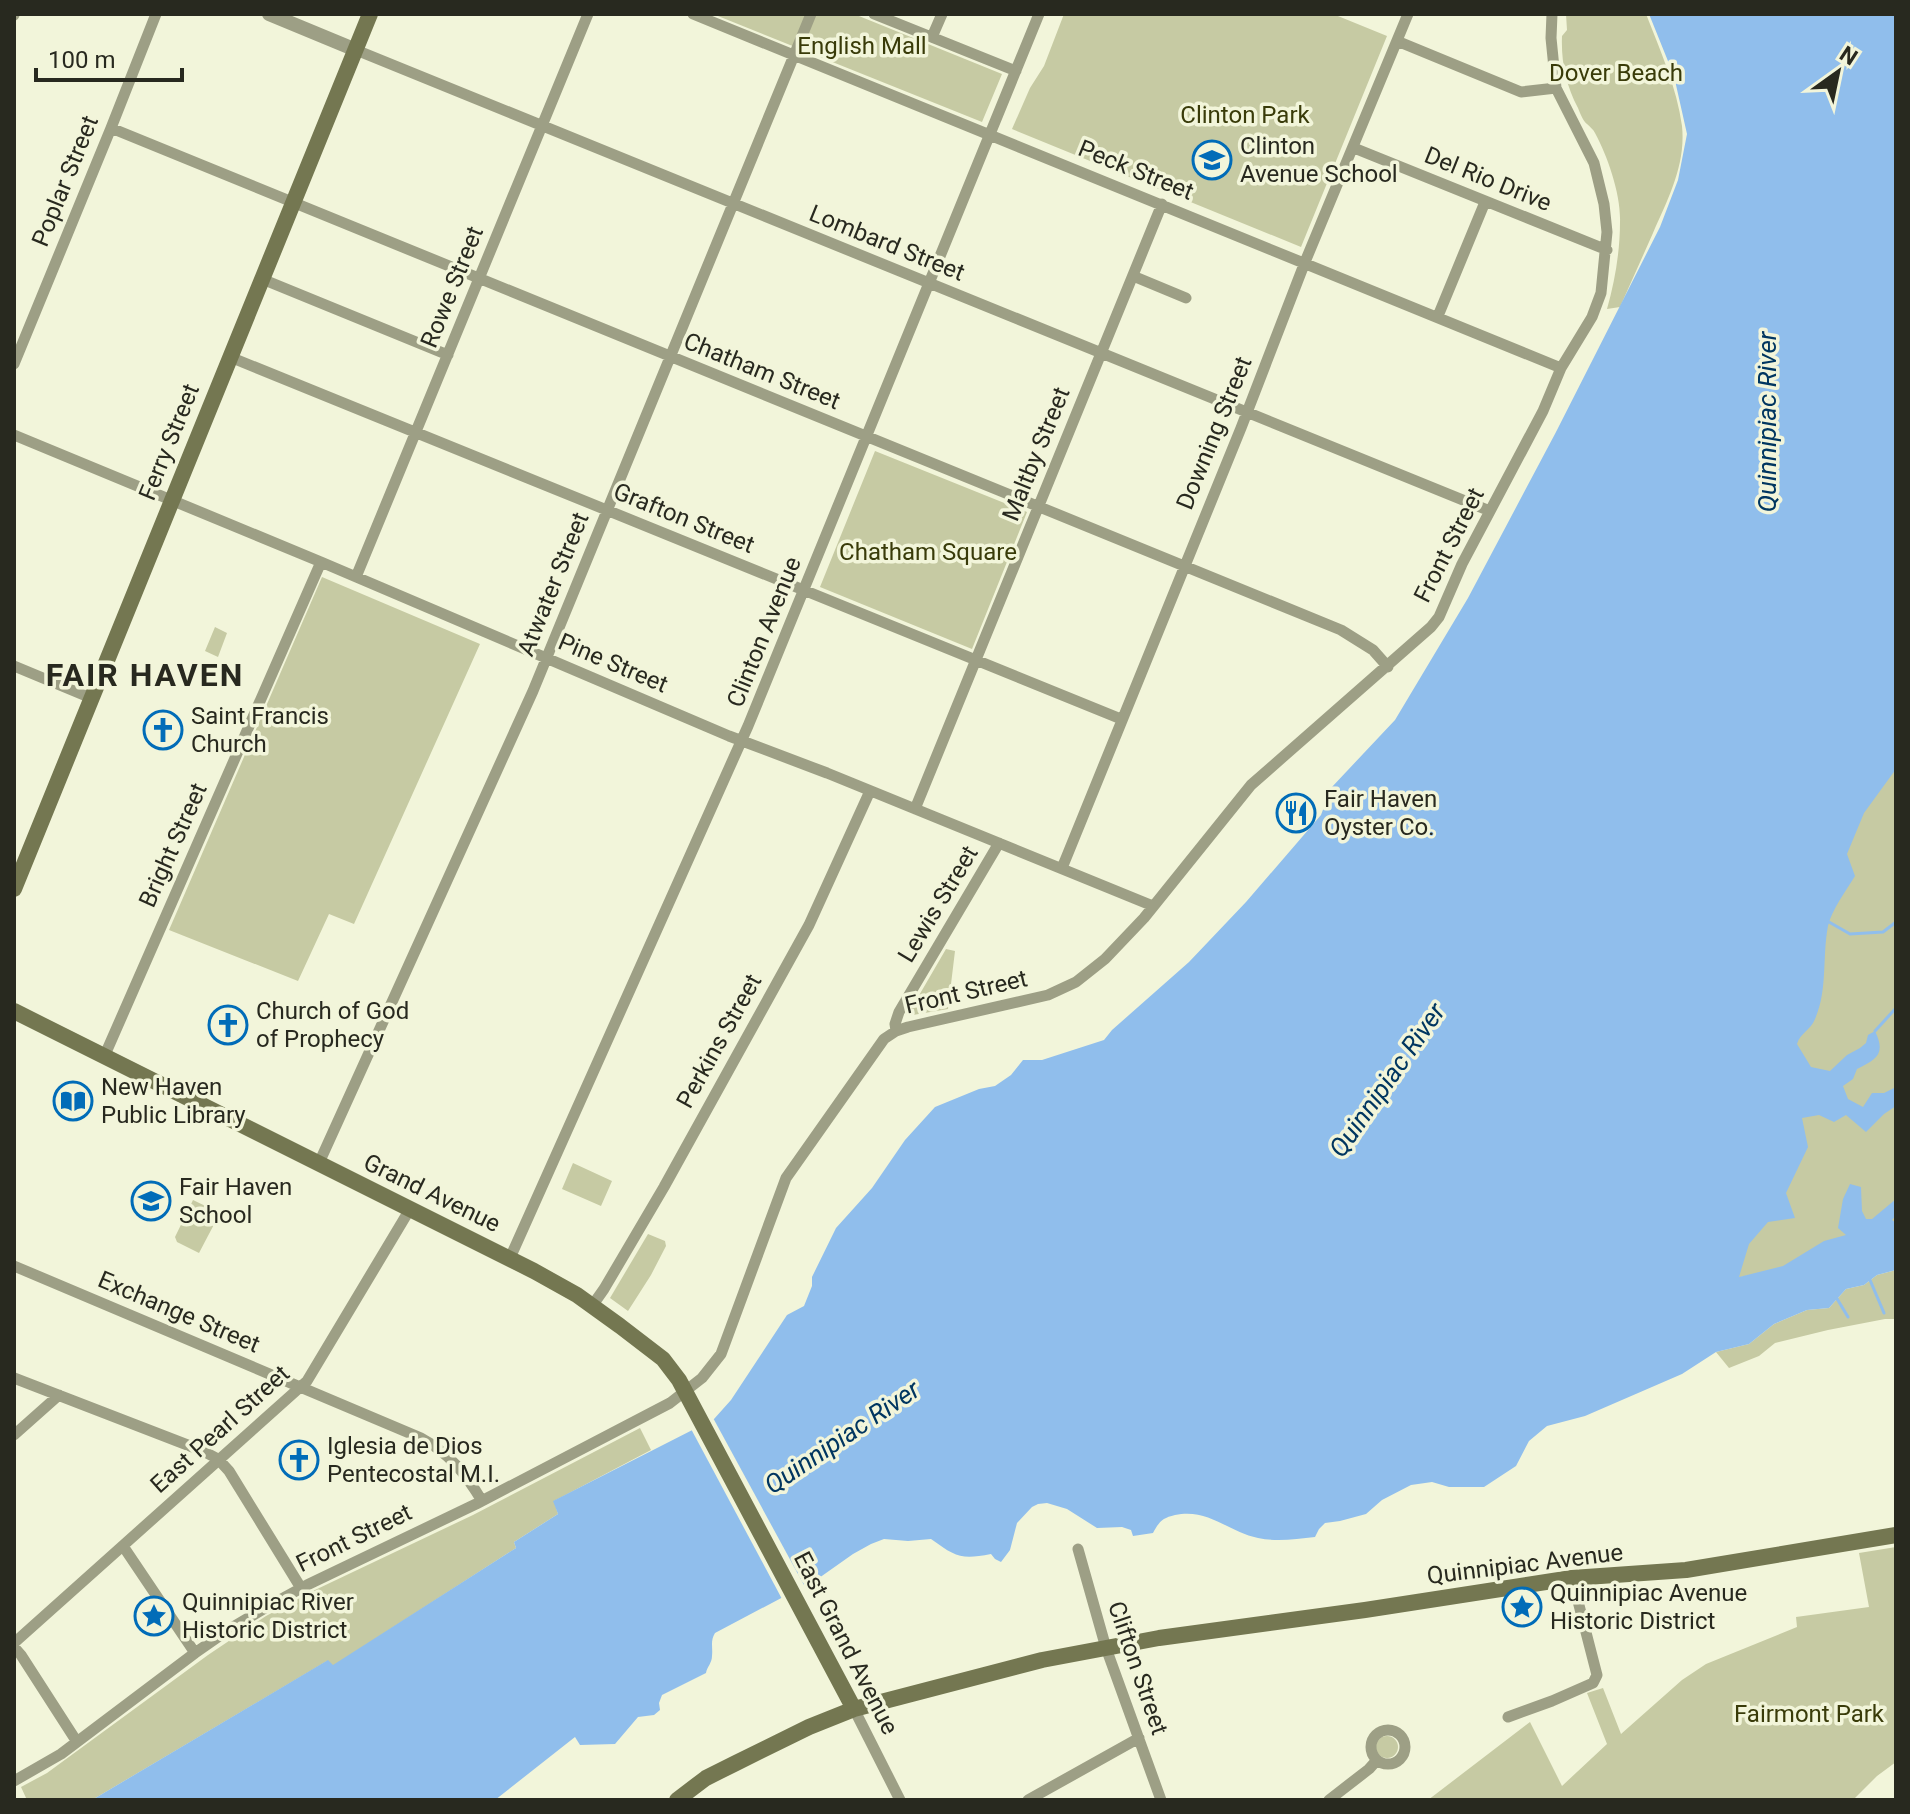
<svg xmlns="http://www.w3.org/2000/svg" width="1910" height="1814" font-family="Roboto,sans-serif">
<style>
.green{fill:#c6caa3}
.water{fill:#90beec}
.pier{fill:#f2f5da}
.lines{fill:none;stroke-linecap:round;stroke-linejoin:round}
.stream{stroke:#90beec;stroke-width:3}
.minor{stroke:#9d9f85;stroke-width:11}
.tertiary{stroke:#9d9f85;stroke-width:14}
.secondary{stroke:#747751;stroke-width:16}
.labels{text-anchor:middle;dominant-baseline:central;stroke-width:7;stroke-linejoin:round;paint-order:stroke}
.park-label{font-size:24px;fill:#393b09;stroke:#f2f5da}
.poi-label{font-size:24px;fill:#28291f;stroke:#f2f5da;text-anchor:start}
.street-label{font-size:24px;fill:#28291f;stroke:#f2f5da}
.water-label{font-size:26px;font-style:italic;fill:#003660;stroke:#f2f5da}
.district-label{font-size:32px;font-weight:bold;letter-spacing:2px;fill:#28291f;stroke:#f2f5da}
</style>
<rect width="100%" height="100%" fill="#f2f5da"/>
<!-- green -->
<path class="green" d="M713,14H854L1002,74L982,122Z
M1064,14H1333L1387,36L1301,247L1012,129L1030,88L1044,66Z
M1566,14H1646C1660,50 1677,88 1682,126C1686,165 1668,199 1653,233C1642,258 1631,282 1620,307L1607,309C1615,281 1620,251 1620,222C1621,195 1608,157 1595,133C1593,129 1590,127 1587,124C1583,121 1580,113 1578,108C1566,85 1561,62 1562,36L1567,30Z
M875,451L1027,512L972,649L820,587Z
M322,577L480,644L354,924L329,914L298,981L169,930Z
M215,627L227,633L218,657L205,651Z
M1896,755V1238L1831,1257L1714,1283L1816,1079L1795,1048L1840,845Z
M946,949L955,951L948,1009L907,1016Z
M573,1163L612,1181L601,1206L562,1189Z
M193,1200L220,1213L199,1253L177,1242L175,1237Z
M648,1234L665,1241L666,1246L651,1275L628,1311L610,1298Z
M1896,1270V1319H1885L1828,1330L1775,1343L1759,1356L1729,1368L1716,1352L1749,1344L1774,1324L1807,1310L1829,1308L1846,1289L1864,1285L1877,1275Z
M640,1428L651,1450L554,1501L558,1514L514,1542L516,1548L333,1666L327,1661L92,1800H27L21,1787L47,1773L208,1655L266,1616L315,1590L473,1515Z
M1896,1547V1762L1877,1776L1853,1800H1428L1530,1722L1562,1786L1607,1744L1587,1693L1603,1688L1621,1734L1682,1680L1706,1664L1797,1627L1796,1617L1869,1607L1859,1553Z
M1376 1747a11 11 0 1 1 22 0a11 11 0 1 1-22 0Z"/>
<!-- water -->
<path class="water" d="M1649,14H1896V769L1864,813L1847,854L1855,876C1846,891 1832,909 1828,926C1822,957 1828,990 1815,1019C1811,1030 1800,1033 1797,1044L1811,1067L1830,1071L1847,1055L1860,1048L1866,1043L1868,1035L1875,1031C1886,1054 1877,1059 1857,1069L1853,1079L1843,1086L1848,1099L1863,1107L1872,1093H1884L1896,1087V1106L1884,1114L1866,1132L1846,1115L1834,1122L1819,1115L1802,1118L1808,1147L1786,1193L1795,1218L1768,1222L1749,1244L1739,1277L1783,1266L1824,1241L1846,1235L1838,1228L1843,1199L1850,1184L1861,1187L1862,1211L1866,1219H1872L1896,1199V1215L1892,1220L1896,1223V1270L1877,1275L1864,1285L1846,1289L1829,1308L1807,1310L1774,1324L1749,1344L1716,1352L1682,1374L1585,1416L1547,1426L1529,1441L1516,1466L1484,1487H1449L1432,1482L1411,1485L1382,1500L1366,1514L1340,1521L1325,1523L1319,1529L1315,1537C1296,1539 1277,1542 1258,1538C1228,1532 1209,1508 1175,1515C1162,1518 1159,1522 1153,1533L1133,1536L1131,1530L1122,1527L1097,1528L1067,1509L1047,1503L1038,1504L1032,1507L1017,1523L1010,1550L1001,1562L995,1559L991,1554C961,1560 956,1557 931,1539L908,1541L884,1539L871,1544L853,1554L819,1578L715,1633C710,1641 713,1647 712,1656C712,1663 707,1667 706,1673L662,1695L659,1703L660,1710L654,1715L638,1717L615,1744L580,1745L575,1737L495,1800H92L328,1660L333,1665L516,1548L514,1542L558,1514L553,1501L714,1419L731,1400L787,1315L804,1306L812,1286V1277L836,1228L872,1188L905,1140L935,1107L979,1089L995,1086L1011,1075L1023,1060H1042L1104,1040L1112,1030L1189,962L1246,902L1321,815L1331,788L1395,720L1468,598L1556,432L1660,227L1678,180L1687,134L1674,76Z"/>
<!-- pier -->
<path class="pier" d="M712,1416L805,1587L782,1599L690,1427Z"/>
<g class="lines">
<!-- stream -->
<path class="stream" d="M1829,922L1850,934L1883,932L1896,922
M1875,1031L1896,1008
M1870,1280L1884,1313
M1836,1297L1848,1317"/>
<!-- minor -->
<path class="minor" d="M693,14L1561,368
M874,14L1016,71
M14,15V14
M932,37L942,14
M1397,41L1521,92L1556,88
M356,50L1490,511
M111,128L1341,630L1373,650L1388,667
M1354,148L1607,250
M1133,276L1186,298
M262,279L448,355
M1438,316L1485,202
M230,357L1121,719
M14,364L111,128L156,14
M14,435L321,562L729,736L827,773L1153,906
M356,577L588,14
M14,666L91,698
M915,809L1162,204
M1062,868L1241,428L1305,262L1408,14
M896,1031L895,1024L899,1012L999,843
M104,1057L321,562
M319,1163L533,691L811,14
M510,1258L748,726L1039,14
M14,1266L421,1438C449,1453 466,1474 482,1501
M592,1306L604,1289L664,1187L809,925L870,791
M14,1378L203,1451L218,1459L229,1471L301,1588
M14,1435L59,1395
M123,1546L195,1653
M1078,1549L1106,1648L1161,1800
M14,1643L307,1381L410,1209
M14,1647L21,1655L77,1742
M854,1709L900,1800
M1508,1717L1552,1701L1593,1683L1597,1675L1572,1578
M1371 1747a17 17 0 1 1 34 0a17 17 0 1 1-34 0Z
M14,1781L61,1754L195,1653L228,1630L265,1608L307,1585L476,1504L670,1403L702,1378L721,1354L786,1178L884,1039L896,1031L908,1027L1048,995L1076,982L1105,959L1144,918L1251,785L1431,627L1439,617L1462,564L1543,411L1561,368L1592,317L1601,293L1607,232L1604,204L1594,163L1556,88L1551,38L1552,14
M1028,1800L1139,1738
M1329,1800L1369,1769L1377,1760"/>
<!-- tertiary -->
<path class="tertiary" d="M269,14L356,50"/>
<!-- secondary -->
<path class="secondary" d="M14,889L370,14
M14,1011L534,1271L577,1295L620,1326L663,1359L679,1380L854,1709
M677,1800L706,1778L736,1763L809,1727L854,1709L1042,1660L1159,1638L1365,1610L1572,1578L1686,1570L1896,1535"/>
</g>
<!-- icons -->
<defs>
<symbol id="school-ring" viewBox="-11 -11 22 22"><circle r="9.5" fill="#f2f5da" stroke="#016cb8" stroke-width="1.5"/><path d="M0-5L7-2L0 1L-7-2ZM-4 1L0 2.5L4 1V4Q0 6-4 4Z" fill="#016cb8"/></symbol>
<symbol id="church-ring" viewBox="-11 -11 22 22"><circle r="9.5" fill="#f2f5da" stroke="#016cb8" stroke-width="1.5"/><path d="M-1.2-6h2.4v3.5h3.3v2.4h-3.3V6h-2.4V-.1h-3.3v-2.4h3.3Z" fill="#016cb8"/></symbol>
<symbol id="restaurant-ring" viewBox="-11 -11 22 22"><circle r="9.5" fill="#f2f5da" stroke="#016cb8" stroke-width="1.5"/><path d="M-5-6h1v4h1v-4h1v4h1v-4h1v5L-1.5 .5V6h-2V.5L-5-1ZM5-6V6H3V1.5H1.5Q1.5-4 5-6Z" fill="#016cb8"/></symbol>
<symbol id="library-ring" viewBox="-11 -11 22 22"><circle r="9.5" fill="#f2f5da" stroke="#016cb8" stroke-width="1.5"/><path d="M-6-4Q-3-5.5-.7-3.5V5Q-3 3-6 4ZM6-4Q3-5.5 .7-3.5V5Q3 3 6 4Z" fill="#016cb8"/></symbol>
<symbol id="sight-ring" viewBox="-11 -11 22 22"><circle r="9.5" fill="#f2f5da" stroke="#016cb8" stroke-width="1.5"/><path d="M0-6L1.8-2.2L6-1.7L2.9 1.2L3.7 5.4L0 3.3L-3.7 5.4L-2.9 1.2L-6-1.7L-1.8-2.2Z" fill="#016cb8"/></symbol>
</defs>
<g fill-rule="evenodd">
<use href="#school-ring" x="1190" y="138" width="44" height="44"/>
<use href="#church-ring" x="141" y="708" width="44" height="44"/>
<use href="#restaurant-ring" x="1274" y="791" width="44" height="44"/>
<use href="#church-ring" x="206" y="1003" width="44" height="44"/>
<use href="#library-ring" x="51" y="1079" width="44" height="44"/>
<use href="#school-ring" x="129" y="1179" width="44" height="44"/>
<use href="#church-ring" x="277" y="1438" width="44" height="44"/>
<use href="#sight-ring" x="1500" y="1585" width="44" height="44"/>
<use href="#sight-ring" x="132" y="1594" width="44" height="44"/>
</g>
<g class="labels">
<!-- park labels -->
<g class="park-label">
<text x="862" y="46">English Mall</text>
<text x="1616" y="73">Dover Beach</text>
<text x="1245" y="115">Clinton Park</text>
<text x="928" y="552">Chatham Square</text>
<text x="1809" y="1714">Fairmont Park</text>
</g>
<!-- poi labels -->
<g class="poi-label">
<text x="1240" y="146">Clinton<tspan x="1240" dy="28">Avenue School</tspan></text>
<text x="191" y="716">Saint Francis<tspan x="191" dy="28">Church</tspan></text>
<text x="1324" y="799">Fair Haven<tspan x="1324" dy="28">Oyster Co.</tspan></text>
<text x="256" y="1011">Church of God<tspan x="256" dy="28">of Prophecy</tspan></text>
<text x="101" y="1087">New Haven<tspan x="101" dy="28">Public Library</tspan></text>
<text x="179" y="1187">Fair Haven<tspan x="179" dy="28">School</tspan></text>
<text x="327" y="1446">Iglesia de Dios<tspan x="327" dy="28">Pentecostal M.I.</tspan></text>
<text x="1550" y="1593">Quinnipiac Avenue<tspan x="1550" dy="28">Historic District</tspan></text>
<text x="182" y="1602">Quinnipiac River<tspan x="182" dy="28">Historic District</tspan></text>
</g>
<!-- street labels -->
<g class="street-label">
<text transform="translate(1136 170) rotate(22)">Peck Street</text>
<text transform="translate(1488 179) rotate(22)">Del Rio Drive</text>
<text transform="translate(65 181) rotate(-68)">Poplar Street</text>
<text transform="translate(887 243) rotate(22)">Lombard Street</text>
<text transform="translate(452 287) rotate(-68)">Rowe Street</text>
<text transform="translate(762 371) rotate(22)">Chatham Street</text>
<text transform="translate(1214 433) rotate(-68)">Downing Street</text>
<text transform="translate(169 442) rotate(-68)">Ferry Street</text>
<text transform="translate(1036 454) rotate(-68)">Maltby Street</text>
<text transform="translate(684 518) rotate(22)">Grafton Street</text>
<text transform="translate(1449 545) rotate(-63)">Front Street</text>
<text transform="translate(553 584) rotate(-68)">Atwater Street</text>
<text transform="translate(764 632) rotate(-68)">Clinton Avenue</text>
<text transform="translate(613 663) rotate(23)">Pine Street</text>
<text transform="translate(173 845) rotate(-66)">Bright Street</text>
<text transform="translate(938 904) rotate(-59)">Lewis Street</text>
<text transform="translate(966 992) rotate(-13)">Front Street</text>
<text transform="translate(719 1041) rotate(-61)">Perkins Street</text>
<text transform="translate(432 1193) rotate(26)">Grand Avenue</text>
<text transform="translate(179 1312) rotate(23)">Exchange Street</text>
<text transform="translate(220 1429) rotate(-42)">East Pearl Street</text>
<text transform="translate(354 1538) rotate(-26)">Front Street</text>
<text transform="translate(1525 1564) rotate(-7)">Quinnipiac Avenue</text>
<text transform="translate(846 1643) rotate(63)">East Grand Avenue</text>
<text transform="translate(1138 1668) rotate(71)">Clifton Street</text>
</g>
<!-- water labels -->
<g class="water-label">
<text transform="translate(1767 422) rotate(-90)">Quinnipiac River</text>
<text transform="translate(1387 1080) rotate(-55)">Quinnipiac River</text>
<text transform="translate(842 1437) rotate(-34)">Quinnipiac River</text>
</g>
<!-- district labels -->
<g class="district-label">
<text x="145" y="675">FAIR HAVEN</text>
</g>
</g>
<!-- border -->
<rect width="1910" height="1814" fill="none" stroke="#28291f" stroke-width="32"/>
<!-- north arrow -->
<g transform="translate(1838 72) rotate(33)" stroke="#f2f5da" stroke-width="6" paint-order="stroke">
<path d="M0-6L14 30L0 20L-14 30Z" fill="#28291f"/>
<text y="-12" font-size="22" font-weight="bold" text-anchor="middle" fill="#28291f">N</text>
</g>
<!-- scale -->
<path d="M36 68v12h146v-12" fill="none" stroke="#28291f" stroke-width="4"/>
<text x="48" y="68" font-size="24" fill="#28291f" stroke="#f2f5da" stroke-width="6" paint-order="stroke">100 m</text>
</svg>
